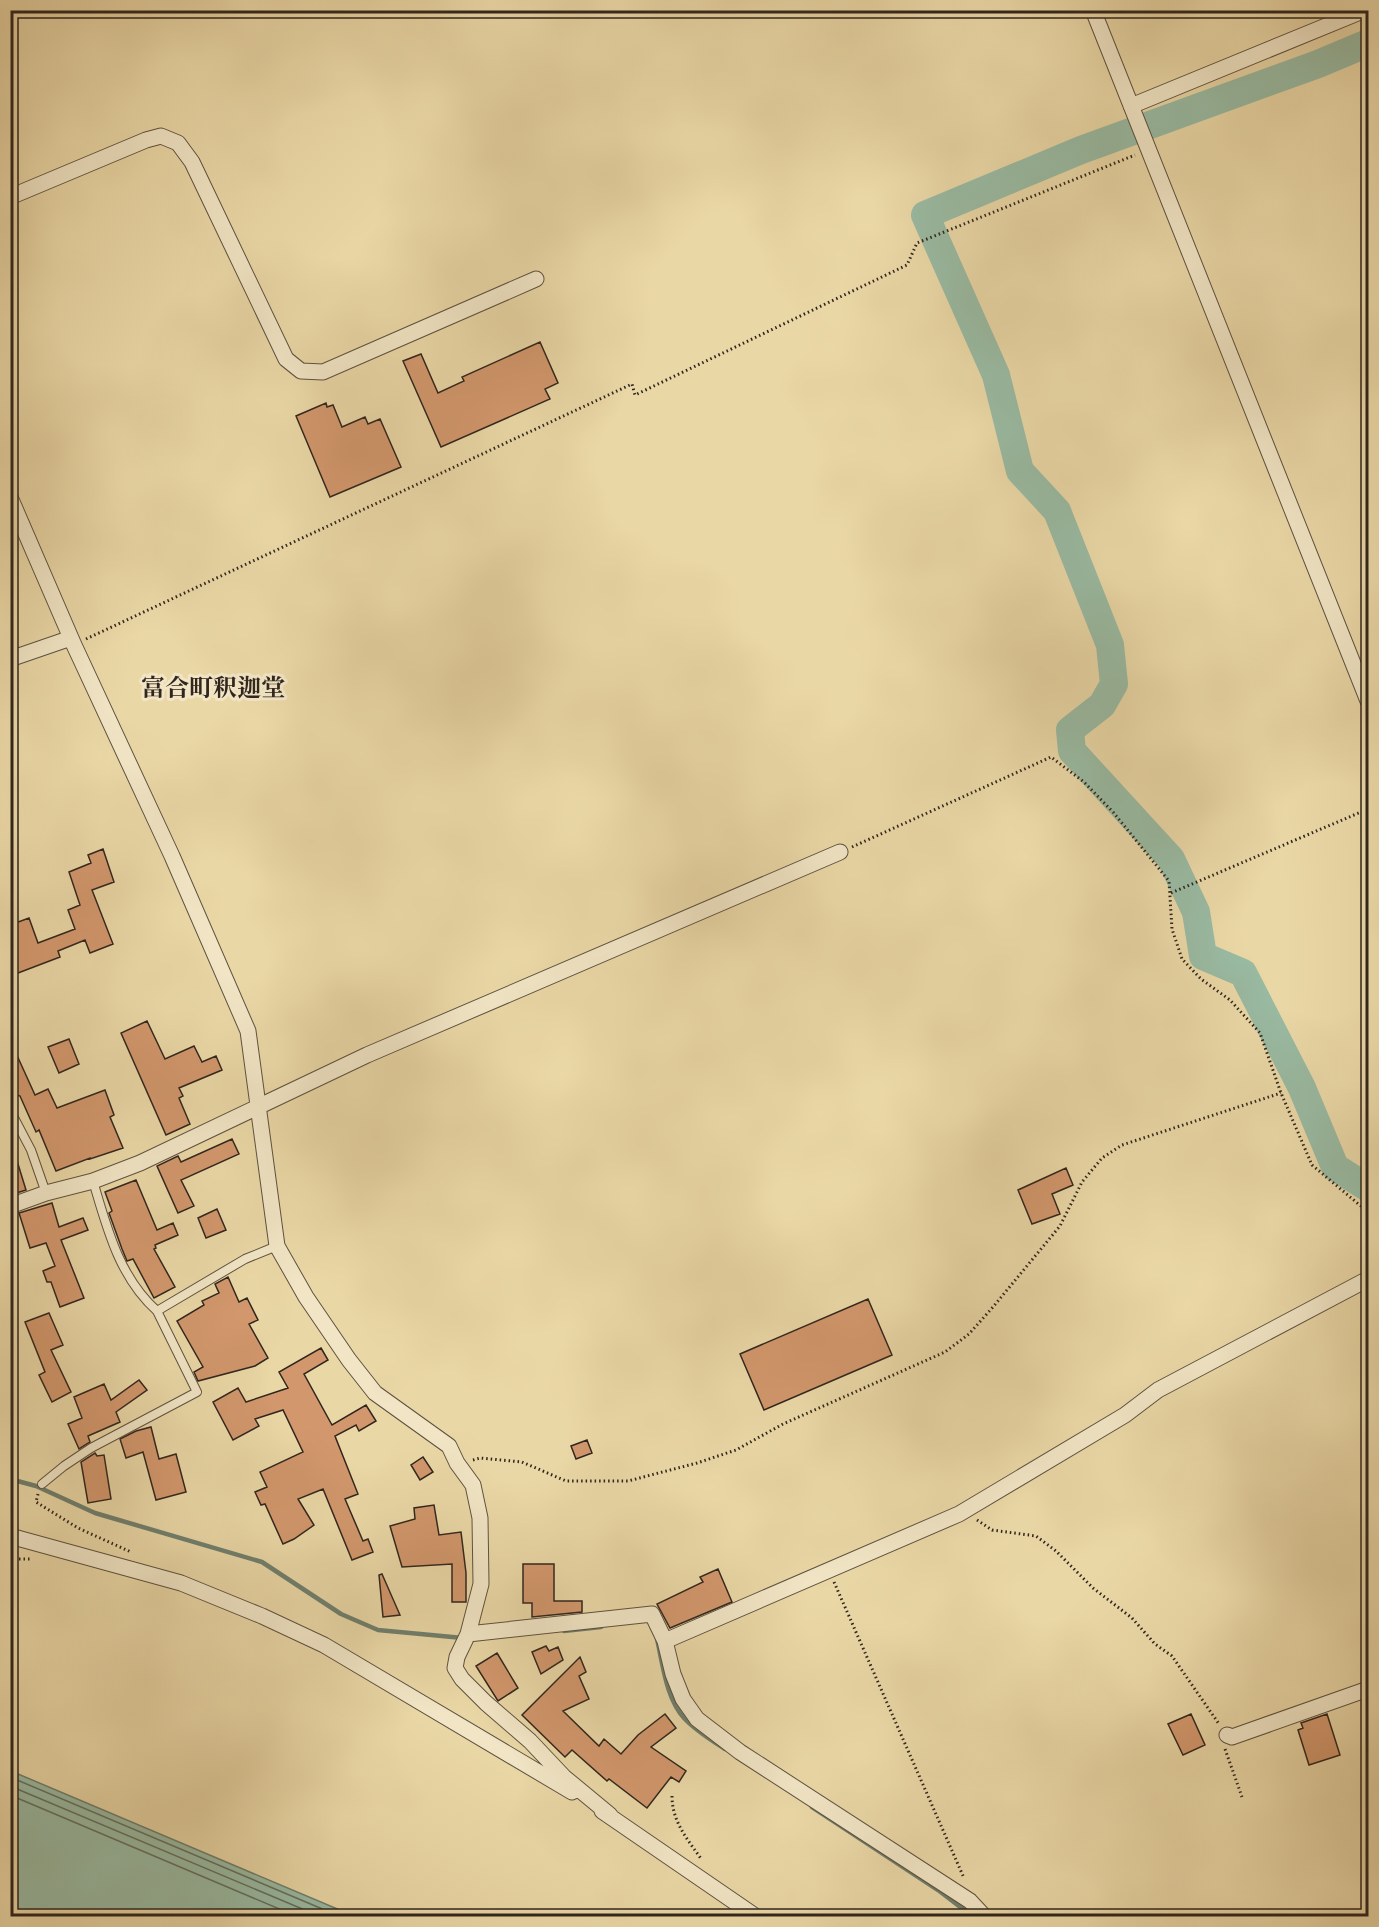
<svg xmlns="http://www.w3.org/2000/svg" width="1379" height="1927" font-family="'EB Garamond','Noto Serif JP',serif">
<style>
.water{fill:#99baa2;stroke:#6f7f6d;stroke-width:1.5}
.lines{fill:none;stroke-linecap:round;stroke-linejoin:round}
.shore{stroke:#647060;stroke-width:1.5}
.stream{stroke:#6f7f6d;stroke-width:4.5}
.river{stroke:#99baa2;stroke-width:28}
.building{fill:#d2976c;stroke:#30261e;stroke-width:1.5}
.service-casing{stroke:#5e5240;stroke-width:10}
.minor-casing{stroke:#5e5240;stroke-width:17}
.path{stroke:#30261e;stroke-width:3;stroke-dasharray:1.5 3;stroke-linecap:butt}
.service{stroke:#f1e5c5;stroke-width:8}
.minor{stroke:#f1e5c5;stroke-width:15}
.labels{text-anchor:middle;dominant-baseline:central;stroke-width:6;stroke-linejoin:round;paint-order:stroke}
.quarter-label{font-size:24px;font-weight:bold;fill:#30261e;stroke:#f1e5c5}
</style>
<rect width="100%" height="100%" fill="#ead7a6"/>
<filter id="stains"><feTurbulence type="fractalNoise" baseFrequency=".00333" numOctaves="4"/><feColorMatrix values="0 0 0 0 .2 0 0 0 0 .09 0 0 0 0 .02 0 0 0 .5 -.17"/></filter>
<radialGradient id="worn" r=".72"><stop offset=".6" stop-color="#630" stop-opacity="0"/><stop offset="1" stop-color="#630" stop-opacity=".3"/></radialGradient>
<!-- water -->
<path class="water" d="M10,1771H11L354,1916H11Z"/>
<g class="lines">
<!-- shore -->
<path class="shore" d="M10,1777L339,1916
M10,1786L319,1916
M10,1795L296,1916"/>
<!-- stream -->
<path class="stream" d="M10,1479L36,1486L95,1513L262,1562L341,1614L378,1630L463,1638
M564,1631L601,1627
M657,1639C663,1665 666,1698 684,1718C696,1731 711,1740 725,1749
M812,1807L938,1890L972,1916"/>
<!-- river -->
<path class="river" d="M1368,43L1318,64L1081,150L925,215L996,375L1020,471L1057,511L1110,645L1114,684L1102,705L1070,730L1072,751L1171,859L1196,912L1203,956L1243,973L1302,1088L1335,1167L1368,1188"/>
</g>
<!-- building -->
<path class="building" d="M540,342L558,383L545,389L550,399L441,447L403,361L421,354L438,393L464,381L462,377Z
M326,403L327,407L333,405L342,427L365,417L368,424L380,419L401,467L330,497L296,416Z
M103,849L114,882L92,890L113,944L90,953L85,940L58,951L60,957L18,973L10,953V925L29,918L38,943L75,929L68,910L80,905L69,872L91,863L88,855Z
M147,1021L165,1059L194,1046L202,1062L216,1056L222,1070L179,1088L183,1096L179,1098L190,1124L166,1135L121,1033Z
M69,1039L79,1064L59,1073L48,1047Z
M10,1040L35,1095L48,1089L57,1108L105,1090L114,1115L110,1117L123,1148L90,1159V1158L56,1171L39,1130L36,1132L20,1096L10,1092Z
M232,1139L239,1154L181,1180L194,1206L178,1213L157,1166L178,1156L181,1162Z
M14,1151L26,1190L10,1195V1152Z
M1066,1168L1073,1185L1052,1194L1060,1214L1032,1224L1018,1190Z
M136,1180L157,1230L173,1223L178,1235L155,1245L156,1248L154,1249L175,1287L154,1298L133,1259L127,1261L122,1249L109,1213L112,1211L105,1192Z
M52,1203L59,1227L83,1218L88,1230L61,1240L84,1298L60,1307L51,1282H47L43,1271L55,1266L46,1243L30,1248L19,1213Z
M217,1209L226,1230L206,1238L198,1218Z
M228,1277L239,1302L247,1298L258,1320L249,1324L268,1358L255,1366L198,1381L194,1372L203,1367L177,1321L204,1305L202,1301L219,1293L215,1284Z
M868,1299L892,1355L764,1410L740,1354Z
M49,1313L63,1345L51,1350L71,1392L52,1402L39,1375L45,1372L25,1322Z
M321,1348L328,1360L304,1374L332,1425L366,1405L376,1421L359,1431L356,1425L335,1436L358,1494L345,1499L363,1541L368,1539L373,1552L352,1560L323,1489L298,1499L314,1525L294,1539L283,1544L265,1504L261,1505L255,1492L267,1487L260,1472L303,1452L283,1410L255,1419L259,1426L233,1440L213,1402L238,1388L246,1402L288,1388L279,1372Z
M139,1380L147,1390L116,1412L120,1422L88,1436L90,1442L79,1449L68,1424L82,1418L74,1397L104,1384L111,1400Z
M151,1427L159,1459L176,1454L186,1492L156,1500L143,1452L126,1458L120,1439L136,1431Z
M587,1440L592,1453L576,1459L571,1446Z
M95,1453L97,1456L104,1455L111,1499L88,1503L81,1462Z
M423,1457L433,1472L420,1480L411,1465Z
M434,1505L439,1535L461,1532L466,1573V1602H452V1564L402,1567L390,1526L415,1519L414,1508Z
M523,1564H554V1601H582V1612L532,1617V1603H523Z
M718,1569L732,1602L670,1628L657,1604L703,1582L700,1577Z
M382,1574L400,1615L383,1617L379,1575Z
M546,1646L549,1651L558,1647L563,1660L541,1674L532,1652Z
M497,1653L518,1688L498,1701L476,1666Z
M580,1657L586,1672L579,1676L589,1699L563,1711L599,1746L604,1739L621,1754L638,1735L665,1714L676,1728L651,1747L686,1771L679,1782L671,1777L647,1808L609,1779L607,1781L572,1750L565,1757L522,1715Z
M1191,1714L1205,1745L1183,1755L1168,1724Z
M1327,1714L1340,1755L1309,1765L1298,1730L1303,1728L1301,1723Z"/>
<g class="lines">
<defs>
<path id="service" d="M10,1110L31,1150L46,1193
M93,1181C107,1228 119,1277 157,1311L245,1259L277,1246
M42,1484L64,1466L91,1448L197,1392L157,1311"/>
<path id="minor" d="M1093,10L1368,701
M1131,106L1365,10
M10,197L146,140L161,136L178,143L192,162L286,359L301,371L323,372L536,279
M10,497L74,645L172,856L248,1031L277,1246L306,1297L349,1360L375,1393L449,1446L457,1463L473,1485L480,1518L481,1584L468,1634L457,1657L455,1668L462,1679L486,1703L530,1741L564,1777L610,1815
M10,659L71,638
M10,1206L46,1193L93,1181L140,1163L367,1055L840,852
M10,1536L181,1583L262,1616L324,1645L572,1792
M468,1634L652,1614L665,1641L959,1514L1125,1415L1158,1390L1368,1279
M665,1641L673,1674L683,1699L697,1719L740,1752L970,1901L984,1916
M1227,1735L1232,1737L1368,1689
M602,1811L755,1916"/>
</defs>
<!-- service casing -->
<use href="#service" class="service-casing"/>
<!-- minor casing -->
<use href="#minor" class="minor-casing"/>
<!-- path -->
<path class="path" d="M86,639L632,384L635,395L907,265L917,243L1135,155
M852,847L1051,757L1084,782L1113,812L1169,881L1172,929L1182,959L1201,979L1230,1000L1260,1033L1281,1093L1312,1165L1368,1212
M1171,893L1368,809
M473,1460L480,1458L522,1462L566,1481H628L697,1463L736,1450L783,1424L945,1352L969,1334L993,1307L1060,1226L1082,1182L1102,1158L1122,1145L1281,1093
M38,1494L36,1502L78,1528L131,1552
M977,1520L992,1530L1036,1536L1056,1551L1093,1588L1132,1618L1155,1644L1172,1656L1219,1724
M10,1559H32
M834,1582L964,1878
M1225,1749L1242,1797
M672,1796C672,1822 688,1840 702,1860"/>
<!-- service -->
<use href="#service" class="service"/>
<!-- minor -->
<use href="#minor" class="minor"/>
</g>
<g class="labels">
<!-- quarter labels -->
<g class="quarter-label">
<text x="213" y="687">富合町釈迦堂</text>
</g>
</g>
<!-- margin -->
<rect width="1379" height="1927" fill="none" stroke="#ead7a6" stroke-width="36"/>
<rect x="12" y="12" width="1355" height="1903" fill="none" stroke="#30261e" stroke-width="3"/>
<rect x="18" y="18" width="1343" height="1891" fill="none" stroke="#30261e" stroke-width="1.5"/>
<rect width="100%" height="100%" filter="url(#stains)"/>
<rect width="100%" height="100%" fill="url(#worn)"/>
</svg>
